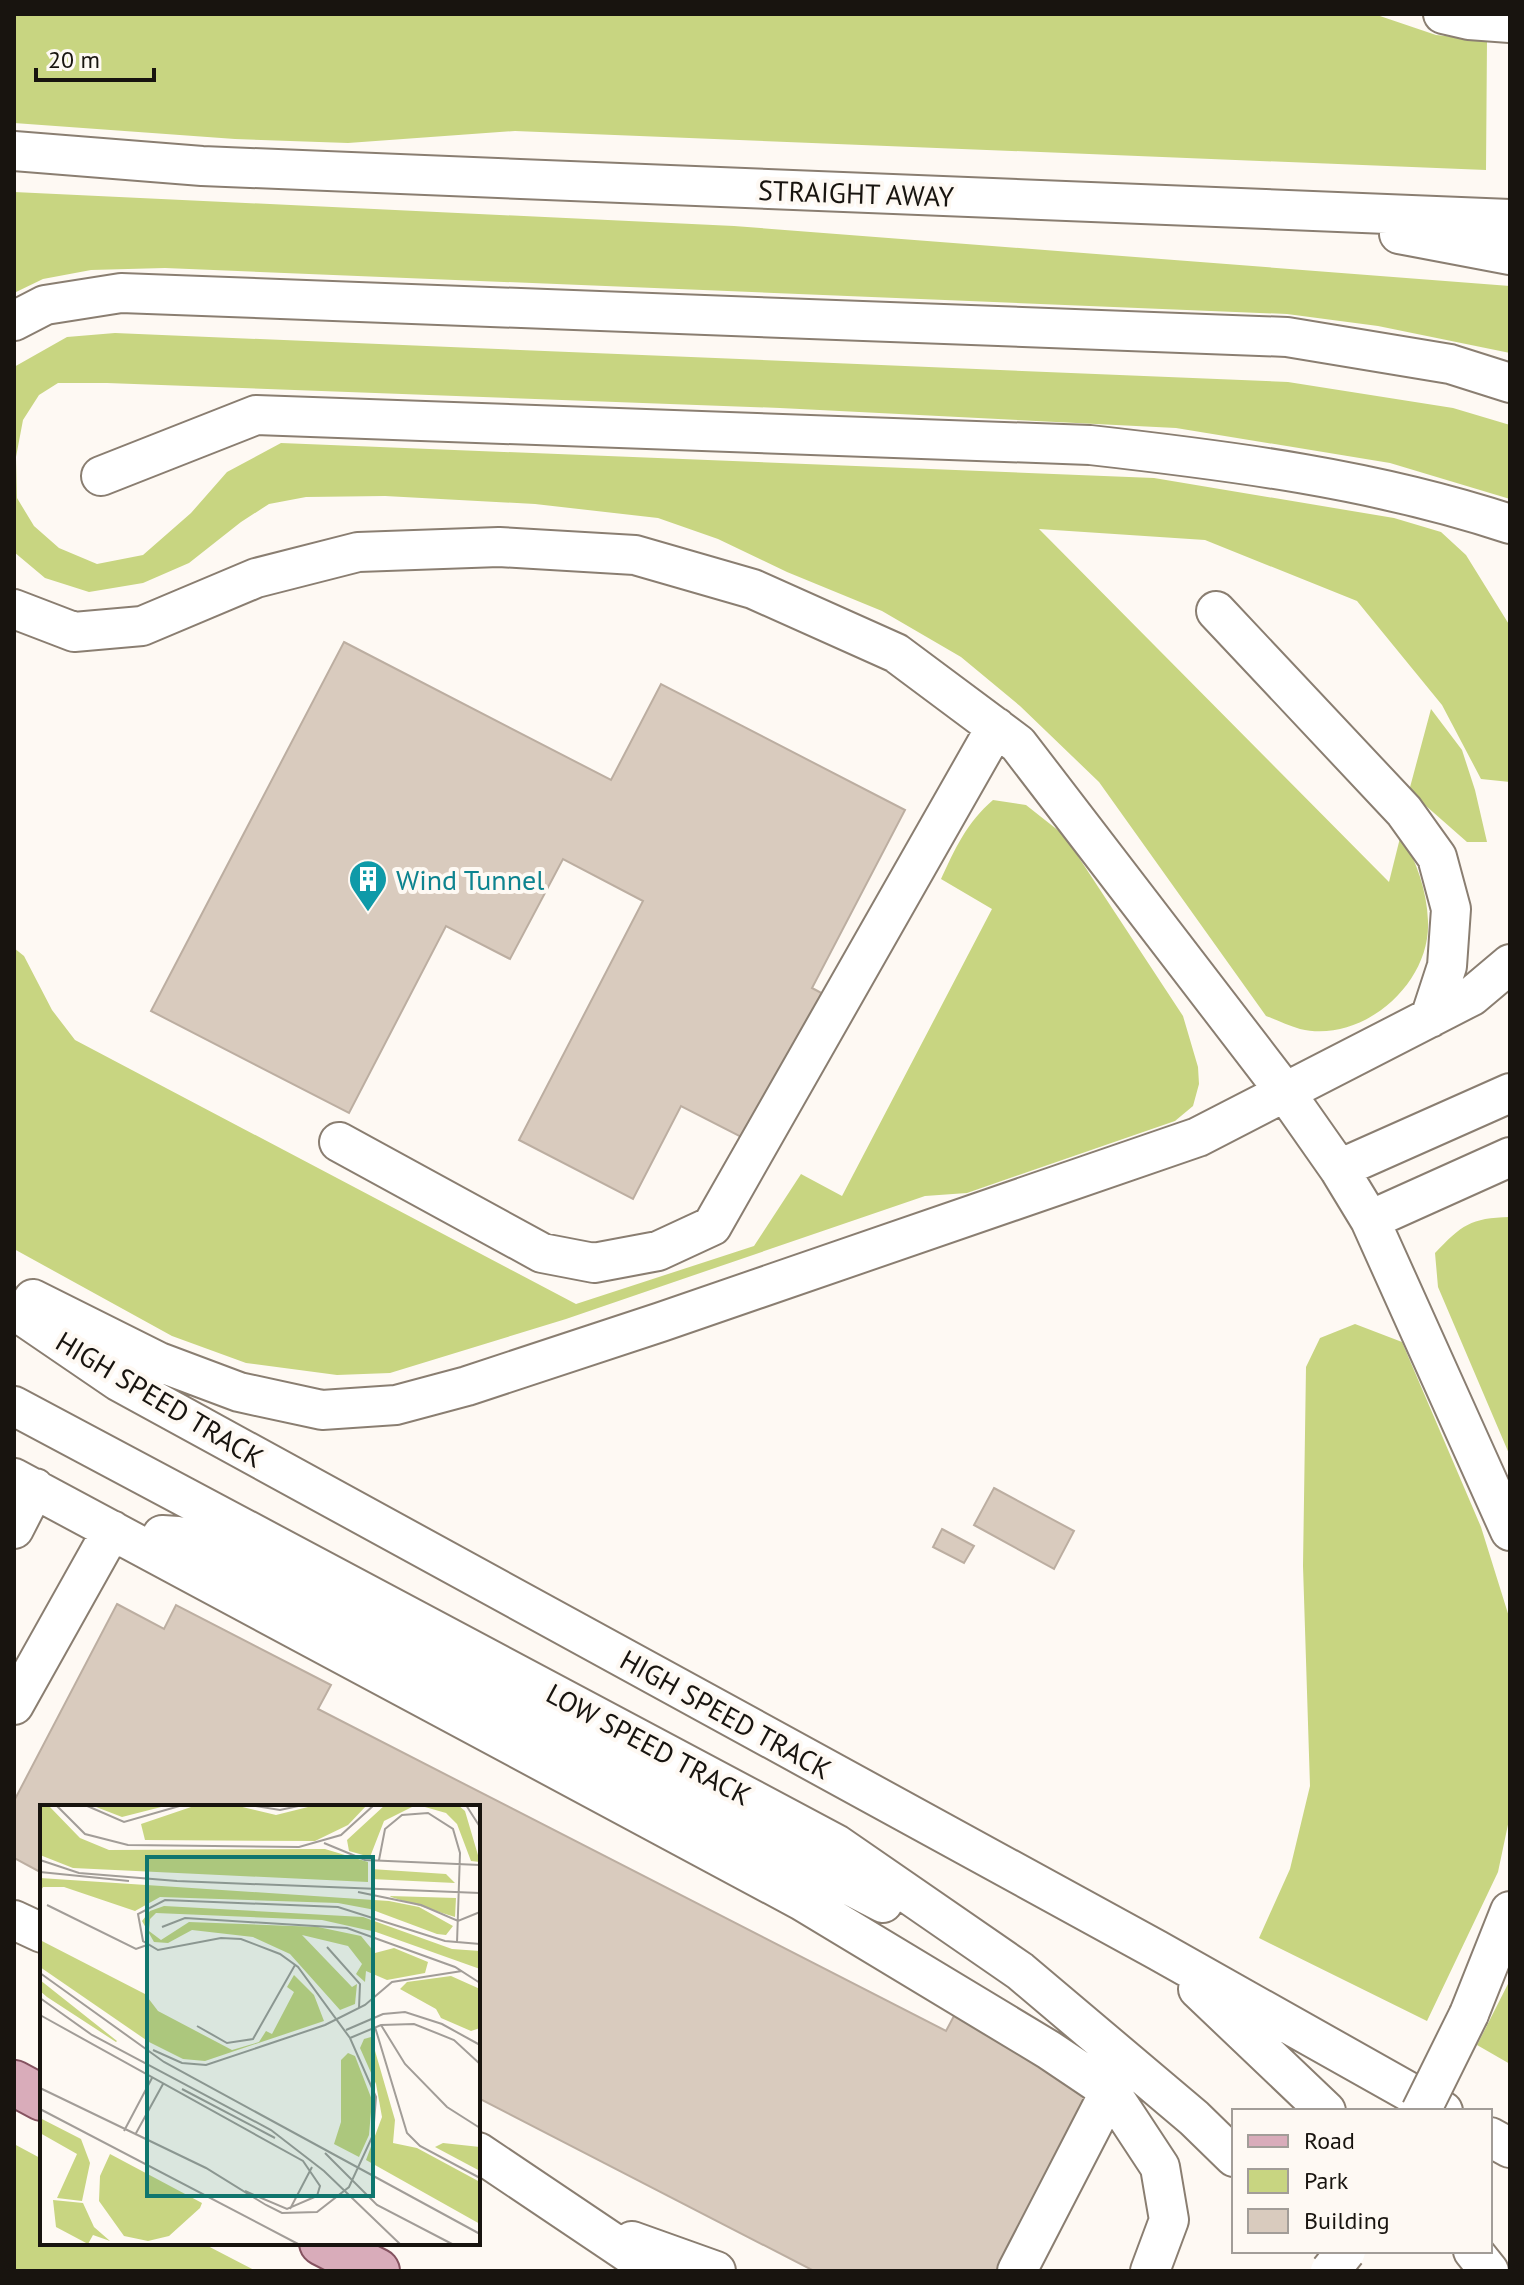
<svg xmlns="http://www.w3.org/2000/svg" width="1524" height="2285" font-family="'PT Sans',sans-serif">
<style>
.green{fill:#c8d581}
.building{fill:#d9cbbe;stroke:#bcaea1;stroke-width:2}
.lines{fill:none;stroke-linecap:round;stroke-linejoin:round}
.minor-casing{stroke:#8a7e71;stroke-width:42}
.major-casing{stroke:#855360;stroke-width:48}
.minor{stroke:#fff;stroke-width:38}
.major{stroke:#d9acba;stroke-width:44}
.minor-bridge-casing{stroke:#8a7e71;stroke-width:42;stroke-linecap:butt}
.minor-bridge{stroke:#fff;stroke-width:38}
.labels{text-anchor:middle;dominant-baseline:central;stroke-width:8;stroke-linejoin:round;paint-order:stroke}
.street-label{font-size:28px;fill:#18140f;stroke:#fef9f3}
.culture-label{font-size:28px;fill:#0d838f;stroke:#fef9f3;text-anchor:start}
.inset-road{fill:none;stroke:#a29d98;stroke-width:2}
.view{fill:#0f766e;fill-opacity:0.15;stroke:#0f766e;stroke-width:4}
.inset-edge{fill:none;stroke:#18140f;stroke-width:4}
</style>
<rect width="100%" height="100%" fill="#fef9f3"/>
<!-- green -->
<path class="green" d="M14,14H1374L1436,35L1487,40L1486,170L515,131L348,143L235,139L14,123Z
M14,192L734,226L1510,286V353L1378,326L1287,314L165,268L91,270L43,279L14,293Z
M115,333L1288,382L1453,408L1510,425V499L1390,463L1176,428L780,408L107,383H58L39,395L23,420L16,457L17,498L34,526L59,548L97,564L143,555L191,513L227,472L281,443L1154,478L1394,518L1441,532L1466,555L1510,626V782L1481,779L1442,705L1357,601L1205,540L1039,529L1389,882L1401,834C1416,861 1427,890 1428,921C1431,984 1362,1044 1300,1029C1289,1026 1277,1020 1266,1016L1099,782L1020,706L961,657L882,611L787,572L718,539L658,518L535,504L385,496L306,497L269,504L241,522L189,563L143,583L89,592L45,578L14,552V367L67,337Z
M1431,709L1462,750L1475,790L1487,842H1467L1409,791Z
M993,800L1026,805L1064,835L1183,1016L1198,1067L1199,1084L1193,1106L1175,1121L967,1193L925,1196L566,1319L390,1373L337,1375L246,1363L172,1336L14,1249V948L24,956L52,1010L75,1040L576,1304L754,1246L801,1174L842,1196L992,909L941,879C955,849 967,822 993,800Z
M1510,1217V1456L1438,1287L1435,1253C1462,1225 1470,1218 1510,1217Z
M1355,1324L1402,1342L1481,1527L1510,1620V1815L1498,1872L1427,2021L1259,1938L1290,1869L1310,1786L1303,1566L1306,1367L1320,1338Z
M1510,1980V2064L1477,2045Z
M14,2144L42,2159V2243H202L256,2271H14Z"/>
<!-- building -->
<path class="building" d="M344,642L611,780L661,684L905,810L812,988L827,996L751,1142L681,1106L633,1199L519,1140L643,901L563,859L510,959L446,926L349,1113L151,1011Z
M994,1488L1074,1531L1054,1569L974,1525Z
M942,1529L974,1546L964,1563L933,1547Z
M117,1604L164,1629L176,1605L331,1685L318,1709L946,2031L955,2014L1086,2081L1092,2102L1003,2271H814L478,2098V1807H42V1873L14,1858V1801Z"/>
<g class="lines">
<defs>
<path id="minor" d="M1443,14L1469,20L1510,23
M14,151L202,166L1510,219
M1399,234L1510,255
M14,321L45,305L121,293L1287,337L1450,364L1510,383
M101,476L256,415L1090,445C1232,461 1374,479 1510,524
M14,609L74,632L142,626L256,578L358,552L499,547L635,555L753,589L896,653L1018,744L1285,1092L1339,1169L1370,1220L1510,1531
M1216,611L1404,811L1437,857L1451,909L1447,966L1430,1018
M339,1142L542,1253L594,1263L658,1251L712,1226L996,727
M1339,1169L1510,1093
M1370,1220L1510,1157
M33,1299L159,1362L239,1392L322,1410L396,1405L467,1386L661,1322L1198,1137L1472,996L1510,964
M14,1310L118,1381L1157,1950L1443,2111
M14,1406L836,1844L1020,1971L1194,2118L1234,2157
M14,1478L802,1901L1049,2050L1110,2091L1160,2167L1169,2220L1150,2271
M14,1529L35,1488
M162,1535L178,1536L883,1903
M14,1705L112,1530
M14,1920L42,1933
M1198,1989L1326,2111
M1469,2014L1510,1911
M1490,2137L1510,2148
M478,2152L655,2271
M632,2241L716,2271
M1473,2251L1489,2271
M1017,2271L1110,2091"/>
<path id="major" d="M14,2083L42,2098
M322,2243L377,2271"/>
</defs>
<!-- minor casing -->
<use href="#minor" class="minor-casing"/>
<!-- major casing -->
<use href="#major" class="major-casing"/>
<!-- minor -->
<use href="#minor" class="minor"/>
<!-- major -->
<use href="#major" class="major"/>
<defs>
<path id="minor-bridge" d="M1421,2111L1469,2014
M1330,2271L1346,2251"/>
</defs>
<!-- minor-bridge casing -->
<use href="#minor-bridge" class="minor-bridge-casing"/>
<!-- minor-bridge -->
<use href="#minor-bridge" class="minor-bridge"/>
</g>
<!-- icons -->
<defs>
<symbol id="building-pin" viewBox="-11 -11 22 30"><path d="M0 17L-7.5 6A9.5 9.5 0 1 1 7.5 6Z" fill="#0f9aa8" stroke="#fef9f3"/><path d="M-4-6H4V6H1V3H-1V6H-4ZM-2.5-4.3h1.7v1.8h-1.7ZM.8-4.3h1.7v1.8H.8ZM-2.5-1h1.7V.8h-1.7ZM.8-1h1.7V.8H.8Z" fill="#fff"/></symbol>
</defs>
<g fill-rule="evenodd">
<use href="#building-pin" x="346" y="857" width="44" height="60"/>
</g>
<g class="labels">
<!-- street labels -->
<g class="street-label">
<text transform="translate(856 193) rotate(2)">STRAIGHT AWAY</text>
<text transform="translate(160 1399) rotate(31)">HIGH SPEED TRACK</text>
<text transform="translate(726 1714) rotate(29)">HIGH SPEED TRACK</text>
<text transform="translate(649 1744) rotate(28)">LOW SPEED TRACK</text>
</g>
<!-- culture labels -->
<g class="culture-label">
<text x="396" y="879">Wind Tunnel</text>
</g>
</g>
<!-- overview -->
<g transform="translate(40 1805)">
<rect width="440" height="440" fill="#fef9f3"/>
<path d="M0,0H8L40,33L69,45L285,44L328,57V77L33,63L0,50ZM51,0H129L82,12ZM157,0H194L236,10L276,0H327L308,20L275,36L105,35L101,19ZM345,0H376L344,16L330,52L309,46L307,35ZM378,0H418L425,6L440,57L431,56L417,19L406,8ZM331,64L406,69L415,78L331,74ZM0,73L349,96L379,102L413,121L406,130L397,129L330,104L298,98L120,92L95,106L24,82H3L0,87ZM350,91L416,93L415,112L351,92ZM124,101L323,112L412,144L440,146V164L336,127L282,115L116,108L110,114L109,126L121,135L149,117L278,122L321,131L335,148L354,143L388,157L385,168L347,175L326,166L325,177L316,169L322,159L308,141L262,130L312,182L317,179L315,199L300,205L250,149L213,132L152,125L128,138L114,137L102,116L110,106ZM0,135L105,189L118,206L192,245L219,237L226,226L232,229L254,187L247,182L254,170L274,190L284,216L165,256L143,254L109,237L0,162ZM411,171L440,184V223L431,226L401,213L396,204L360,184L367,177ZM0,175L77,236L76,237L7,192L0,186ZM331,232L355,315L353,338L377,343L440,377V419L326,355L342,312L336,279L320,243L324,234ZM308,248L315,251L332,295L329,330L319,352L294,339L301,317V255ZM0,313L41,334L50,358L42,396L17,393L37,349L0,328ZM403,338L440,342V366L395,342ZM70,349L162,398L160,403L129,431L108,436L84,431L59,396L60,371ZM13,395L43,398L54,422L70,436L53,430L48,439L16,422Z" fill="#c8d581"/>
<path class="inset-road" d="M16,0L45,29L88,40L259,42L301,30L334,0M45,0L84,17L143,0M210,0L240,5L263,0M426,0L440,22M284,38L325,55L440,60M0,55L39,68L137,76L440,88M339,55L345,24L362,10L388,8L413,24L420,48L417,138M0,67L89,76M318,87L381,100L418,116L440,107M7,100L96,144L107,140M122,122L145,113L307,123L415,162L440,178M287,142L320,179L319,203M0,168L124,257L440,429M0,193L52,230L231,325L284,366L361,440M0,210L263,356L280,381L277,391L247,404L205,386M341,220L365,259L407,302L440,323M157,221L187,238L213,234L255,160M335,222L367,328L380,341L440,373M306,225L343,209L365,207L402,219L440,240M310,233L341,220L374,219L414,235L440,259M113,245L142,258L166,260L285,220L325,200L352,177L422,166M0,283L166,363L226,400L242,408L277,407L309,382L333,330L336,292L310,233L258,162L240,149L201,134L181,133L118,145L103,136L98,109L125,95L298,102L405,136L440,139M142,284L235,333M0,304L260,440M84,326L112,273M95,330L123,279M285,348L337,400L414,440M250,404L272,362"/>
<path class="view" d="M107,52H333V391H107Z"/>
<rect width="440" height="440" class="inset-edge"/>
</g>
<!-- border -->
<rect width="1524" height="2285" fill="none" stroke="#18140f" stroke-width="32"/>
<!-- legend -->
<rect x="1232" y="2109" width="260" height="144" fill="#fef9f3" stroke="#a29d98" stroke-width="2"/>
<rect x="1248" y="2135" width="40" height="12" fill="#d9acba" stroke="#a29d98" stroke-width="2"/>
<text x="1304" y="2149" font-size="24" fill="#18140f">Road</text>
<rect x="1248" y="2169" width="40" height="24" fill="#c8d581" stroke="#a29d98" stroke-width="2"/>
<text x="1304" y="2189" font-size="24" fill="#18140f">Park</text>
<rect x="1248" y="2209" width="40" height="24" fill="#d9cbbe" stroke="#a29d98" stroke-width="2"/>
<text x="1304" y="2229" font-size="24" fill="#18140f">Building</text>
<!-- scale -->
<path d="M36 68v12h118v-12" fill="none" stroke="#18140f" stroke-width="4"/>
<text x="48" y="68" font-size="24" fill="#18140f" stroke="#fef9f3" stroke-width="6" paint-order="stroke">20 m</text>
</svg>
